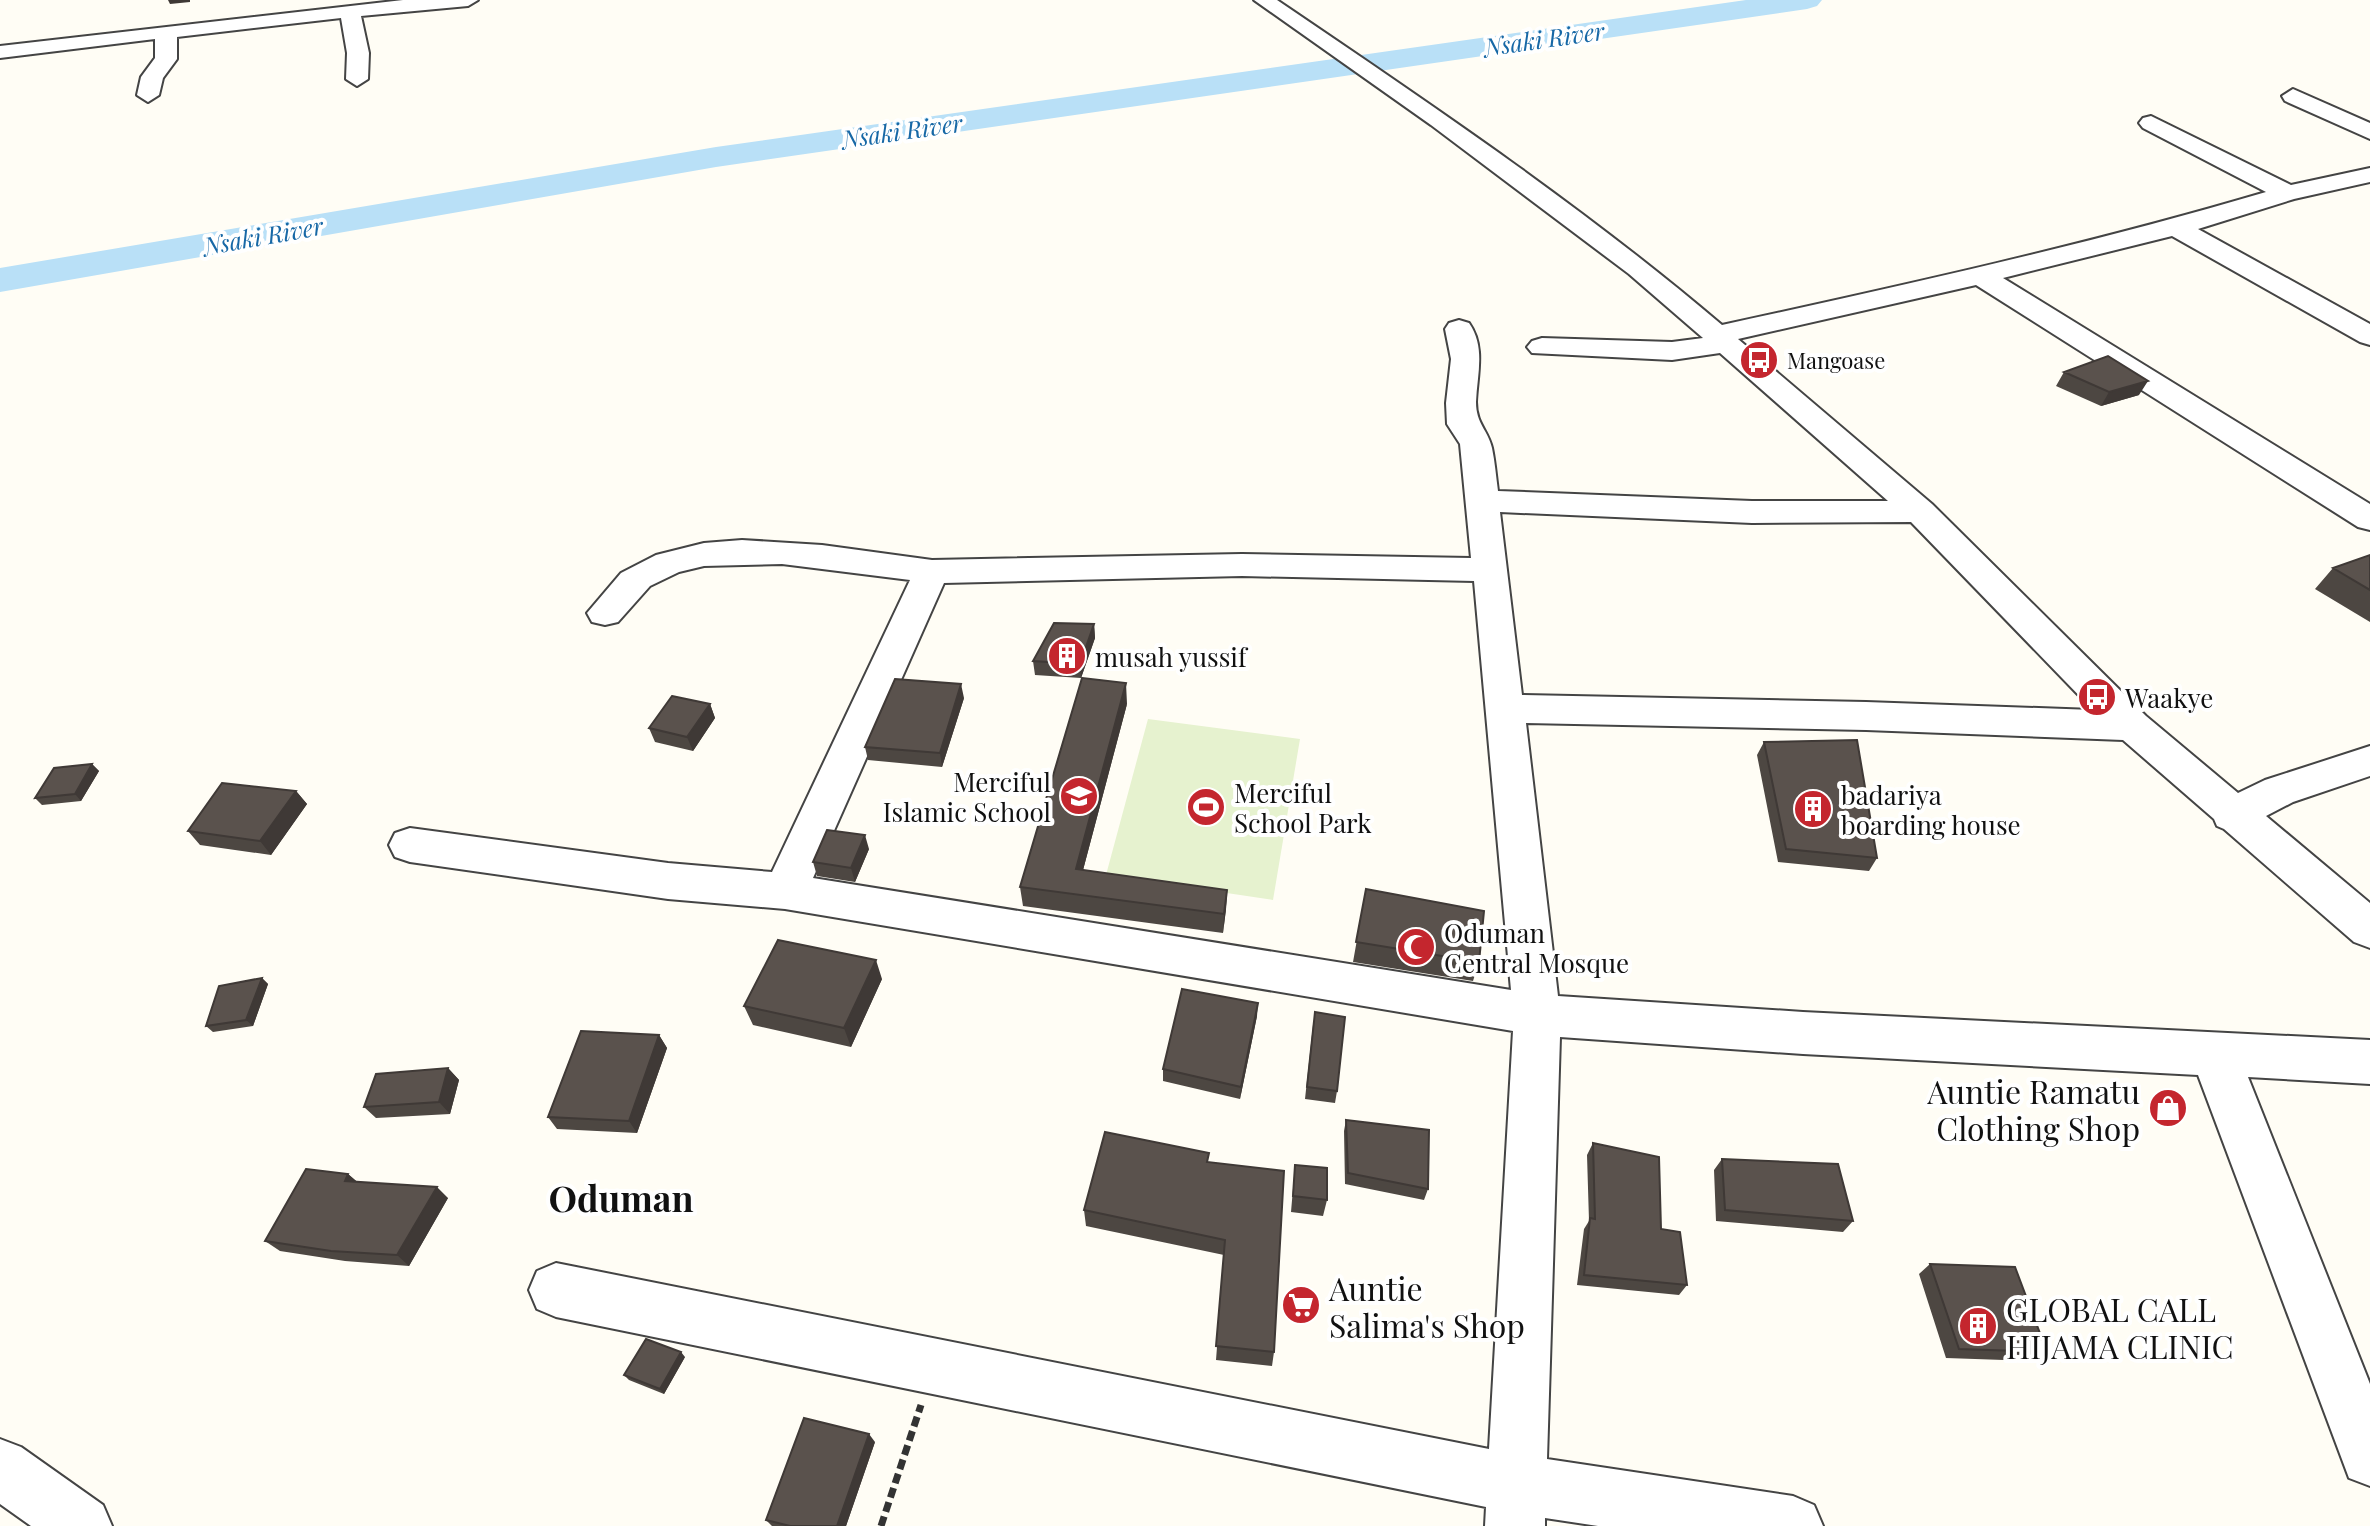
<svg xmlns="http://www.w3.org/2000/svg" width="2370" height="1526" font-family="'Playfair Display',serif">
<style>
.pitch{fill:#e6f2cf}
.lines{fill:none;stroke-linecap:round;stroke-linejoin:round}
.river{fill:#b9e0f7;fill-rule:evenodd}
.minor-casing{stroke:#444;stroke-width:4}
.path{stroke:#333;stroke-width:7;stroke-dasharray:10 5;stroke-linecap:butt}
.minor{fill:#fff;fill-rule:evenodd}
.wall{fill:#4d4742}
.shaded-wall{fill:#3f3936}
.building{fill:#5a524d;stroke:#3f3936;stroke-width:2}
.labels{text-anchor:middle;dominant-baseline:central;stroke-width:8;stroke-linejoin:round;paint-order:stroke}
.far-poi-label{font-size:22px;fill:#111;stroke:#fff;text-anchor:start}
.far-water-label{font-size:24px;font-style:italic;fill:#1768a6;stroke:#fff}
.poi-label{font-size:26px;fill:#111;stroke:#fff;text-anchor:start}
.near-poi-label{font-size:32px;fill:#111;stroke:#fff;text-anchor:start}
.near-quarter-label{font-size:36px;font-weight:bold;fill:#111;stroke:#fff}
</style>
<rect width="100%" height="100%" fill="#fffdf5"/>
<!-- pitch -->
<path class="pitch" d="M1148,719L1300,739L1273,900L1106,875Z"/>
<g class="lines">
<!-- river -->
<path class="river" d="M1746,0H1822L1817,6L1807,9L716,167L0,292V268L716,147Z"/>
<defs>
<path id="minor" d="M403,0H478L468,6L361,16L369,53L368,79L357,86L346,79L347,53L341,18L177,37V59L163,78L159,95L148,102L137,95L141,77L155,58V39L0,58V46Z
M1254,0H1277C1429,103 1582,206 1722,325C1905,285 2087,245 2266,192L2143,128L2139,123L2143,118L2151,116L2291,185L2370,168V182L2294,199L2198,229L2370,324V345L2360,342L2172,236L2003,278L2370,504V530L2358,527L1976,285L1738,339L1932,504L2146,716L2238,793L2265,780L2370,746V776L2293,802L2266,816L2370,903V948L2354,942L2224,829L2217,826L2214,819L2123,740L1866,730L1526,723L1558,996L1803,1012L2370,1040V1084L2248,1077L2370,1384V1486L2349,1478L2198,1075L1803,1054L1560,1037L1547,1459L1793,1496L1814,1505L1823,1526H1598L1545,1518V1526H1485L1486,1507L556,1317L537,1309L529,1290L537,1271L556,1263L1489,1449L1513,1031L785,909L668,899L410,862L395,857L389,845L395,833L410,828L668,863L772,872L910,580L782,564L704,566L679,572L650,586L618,622L605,625L592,622L587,613L621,573L656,555L704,543L742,540L822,545L932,560L1242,554L1471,558L1460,444L1447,424L1446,403L1451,359L1445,329L1449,323L1459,320L1469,323C1486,347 1477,375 1476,402C1476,424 1488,430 1492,448C1495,462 1496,477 1498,491L1752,501H1888L1720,353L1672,360L1532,353L1527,347L1532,341L1542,338L1672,342L1703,338L1629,274L1431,125ZM1500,512L1752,523L1911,522L2093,710L1866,702L1522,695ZM1242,576L1474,581L1511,990L813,878L944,583Z
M2293,89L2370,123V139L2285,101L2282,96Z
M0,1439L21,1447L103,1505L112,1526H31L0,1504Z"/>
</defs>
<!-- minor casing -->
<use href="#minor" class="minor-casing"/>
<!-- path -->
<path class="path" d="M881,1526L921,1405"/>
<!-- minor -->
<use href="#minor" class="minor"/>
</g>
<!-- wall -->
<path class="wall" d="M2064,372L2139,395L2101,406L2056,386Z
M2370,555V622L2315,589L2333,568Z
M1094,624L1095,638L1081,678L1035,675L1033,661Z
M964,698L942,767L868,760L865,747Z
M710,704L715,718L693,751L655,742L649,728Z
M1127,704L1083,870L1227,890L1226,909L1223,933L1023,906L1020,887Z
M1764,742L1877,858L1869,871L1778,862L1757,755Z
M92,764L99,771L81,801L42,805L35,798Z
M296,791L307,804L271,855L200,845L188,831Z
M869,849L855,882L817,876L813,862Z
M1366,889L1479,962L1473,981L1353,962Z
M262,978L268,984L253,1026L213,1032L206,1026Z
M882,979L851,1047L753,1025L744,1006Z
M1257,1016L1240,1099L1163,1081V1069Z
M1313,1025L1337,1091L1335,1103L1305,1099Z
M659,1035L667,1048L637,1133L557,1129L548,1117Z
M448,1068L459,1080L450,1114L376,1118L364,1107Z
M1346,1120L1428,1189L1424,1200L1345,1184L1344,1131Z
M1593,1143L1661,1229L1687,1285L1679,1295L1577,1285L1584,1229L1589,1221L1587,1155Z
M1722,1159L1853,1221L1843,1232L1716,1221L1714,1170Z
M1208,1163L1274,1352L1272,1366L1216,1360L1224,1255L1086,1226L1084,1210Z
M1295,1165L1327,1200L1323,1216L1291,1212Z
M348,1174L357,1182L448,1198L409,1266L345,1261L280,1251L265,1241Z
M1930,1264L2047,1352L2033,1361L1946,1358L1919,1274Z
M685,1357L664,1394L629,1380L624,1375Z
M875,1442L846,1526H772L766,1520Z"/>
<!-- shaded-wall -->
<path class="shaded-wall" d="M168,0H190V2L170,4Z
M2148,381L2139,395L2101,406L2109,392Z
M1094,624L1095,638L1081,678L1080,664Z
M1126,683L1127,704L1078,889L1076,869Z
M961,684L964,698L942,767L940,753Z
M710,704L715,718L693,751L687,737Z
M92,764L99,771L81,801L75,794Z
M296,791L307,804L271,855L260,841Z
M865,835L869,849L855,882L851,868Z
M1227,890L1226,909L1223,933L1224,914Z
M876,960L882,979L851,1047L844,1028Z
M262,978L268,984L253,1026L246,1020Z
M1258,1003L1257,1016L1240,1099L1241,1087Z
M659,1035L667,1048L637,1133L629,1121Z
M448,1068L459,1080L450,1114L439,1102Z
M348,1174L361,1185L345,1181Z
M437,1187L448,1198L409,1266L397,1255Z
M681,1352L685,1357L664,1394L660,1389Z
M869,1434L875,1442L846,1526H837Z"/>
<!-- building -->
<path class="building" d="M2108,356L2148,381L2109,392L2064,372Z
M2370,555V590L2333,568Z
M1054,623L1094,624L1080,664L1033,661Z
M1082,678L1126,683L1076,869L1227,890L1224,914L1020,887Z
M895,679L961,684L940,753L865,747Z
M672,696L710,704L687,737L649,728Z
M1857,740L1877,858L1786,849L1764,742Z
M92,764L75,794L35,798L54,768Z
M222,783L296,791L260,841L188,831Z
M827,830L865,835L851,868L813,862Z
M1366,889L1484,911L1479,962L1356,942Z
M778,940L876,960L844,1028L744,1006Z
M262,978L246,1020L206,1026L219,986Z
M1182,989L1258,1003L1241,1087L1163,1069Z
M1315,1012L1345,1017L1337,1091L1307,1087Z
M581,1031L659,1035L629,1121L548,1117Z
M448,1068L439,1102L364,1107L376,1074Z
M1346,1120L1429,1130L1428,1189L1348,1173Z
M1105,1132L1209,1153L1207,1162L1284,1171L1274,1352L1216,1346L1225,1240L1084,1210Z
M1593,1143L1659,1157L1661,1229L1680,1232L1687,1285L1584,1275L1590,1218L1595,1219Z
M1722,1159L1838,1164L1853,1221L1725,1210Z
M1295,1165L1327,1168V1200L1293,1196Z
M306,1169L348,1174L345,1181L437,1187L397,1255L331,1251L265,1241Z
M1930,1264L2015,1267L2047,1352L1959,1349Z
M646,1339L681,1352L660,1389L624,1375Z
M804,1418L869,1434L837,1526H790L766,1520Z"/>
<!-- icons -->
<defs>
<symbol id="bus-disc" viewBox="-11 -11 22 22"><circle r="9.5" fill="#c4262e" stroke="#fff"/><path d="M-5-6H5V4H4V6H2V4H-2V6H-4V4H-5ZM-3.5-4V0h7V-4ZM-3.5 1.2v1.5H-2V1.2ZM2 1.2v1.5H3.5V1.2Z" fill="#fff"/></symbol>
<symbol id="building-disc" viewBox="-11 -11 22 22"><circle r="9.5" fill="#c4262e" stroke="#fff"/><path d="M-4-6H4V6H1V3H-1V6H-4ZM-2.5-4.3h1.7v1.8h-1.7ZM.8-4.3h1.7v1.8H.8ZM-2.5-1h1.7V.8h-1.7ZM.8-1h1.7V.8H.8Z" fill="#fff"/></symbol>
<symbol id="school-disc" viewBox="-11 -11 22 22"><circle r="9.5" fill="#c4262e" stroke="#fff"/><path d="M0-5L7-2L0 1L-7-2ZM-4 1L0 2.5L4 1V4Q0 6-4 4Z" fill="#fff"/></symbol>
<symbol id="stadium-disc" viewBox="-11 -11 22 22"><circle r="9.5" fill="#c4262e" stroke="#fff"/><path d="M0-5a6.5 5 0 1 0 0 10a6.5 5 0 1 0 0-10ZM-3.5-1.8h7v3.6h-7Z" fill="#fff"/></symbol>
<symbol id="mosque-disc" viewBox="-11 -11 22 22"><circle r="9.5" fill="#c4262e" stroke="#fff"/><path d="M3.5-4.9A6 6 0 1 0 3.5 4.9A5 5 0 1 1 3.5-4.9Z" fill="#fff"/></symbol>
<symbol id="shop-disc" viewBox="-11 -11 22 22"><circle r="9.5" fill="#c4262e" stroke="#fff"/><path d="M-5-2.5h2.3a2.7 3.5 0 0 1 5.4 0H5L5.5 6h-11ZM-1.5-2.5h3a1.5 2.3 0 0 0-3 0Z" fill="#fff"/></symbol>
<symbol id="supermarket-disc" viewBox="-11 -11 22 22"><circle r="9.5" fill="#c4262e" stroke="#fff"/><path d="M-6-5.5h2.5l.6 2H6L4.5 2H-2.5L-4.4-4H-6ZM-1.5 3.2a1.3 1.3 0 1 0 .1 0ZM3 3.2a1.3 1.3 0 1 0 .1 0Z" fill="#fff"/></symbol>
</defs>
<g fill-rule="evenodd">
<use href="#bus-disc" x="1737" y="338" width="44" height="44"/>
<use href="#building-disc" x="1045" y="634" width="44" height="44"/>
<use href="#bus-disc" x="2075" y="675" width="44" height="44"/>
<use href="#school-disc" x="1057" y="774" width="44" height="44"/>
<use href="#stadium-disc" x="1184" y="785" width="44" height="44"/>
<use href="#building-disc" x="1791" y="787" width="44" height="44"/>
<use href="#mosque-disc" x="1394" y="925" width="44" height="44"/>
<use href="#shop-disc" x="2146" y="1086" width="44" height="44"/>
<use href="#supermarket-disc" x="1279" y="1283" width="44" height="44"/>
<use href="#building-disc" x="1956" y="1304" width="44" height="44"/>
</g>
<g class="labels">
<!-- far-poi labels -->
<g class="far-poi-label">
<text x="1787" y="360">Mangoase</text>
</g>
<!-- far-water labels -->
<g class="far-water-label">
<text transform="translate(1544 38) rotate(-8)">Nsaki River</text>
<text transform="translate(902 130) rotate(-8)">Nsaki River</text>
<text transform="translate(263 235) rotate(-10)">Nsaki River</text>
</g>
<!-- poi labels -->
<g class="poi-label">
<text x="1095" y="656">musah yussif</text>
<text x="2125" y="697">Waakye</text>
<text x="1051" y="781" text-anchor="end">Merciful<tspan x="1051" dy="30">Islamic School</tspan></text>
<text x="1234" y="792">Merciful<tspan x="1234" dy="30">School Park</tspan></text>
<text x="1841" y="794">badariya<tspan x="1841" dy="30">boarding house</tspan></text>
<text x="1444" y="932">Oduman<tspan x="1444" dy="30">Central Mosque</tspan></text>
</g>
<!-- near-poi labels -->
<g class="near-poi-label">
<text x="2140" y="1090" text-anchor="end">Auntie Ramatu<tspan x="2140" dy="37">Clothing Shop</tspan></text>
<text x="1329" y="1287">Auntie<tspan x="1329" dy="37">Salima's Shop</tspan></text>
<text x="2006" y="1308">GLOBAL CALL<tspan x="2006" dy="37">HIJAMA CLINIC</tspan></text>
</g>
<!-- near-quarter labels -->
<g class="near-quarter-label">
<text x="621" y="1197">Oduman</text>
</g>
</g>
</svg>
